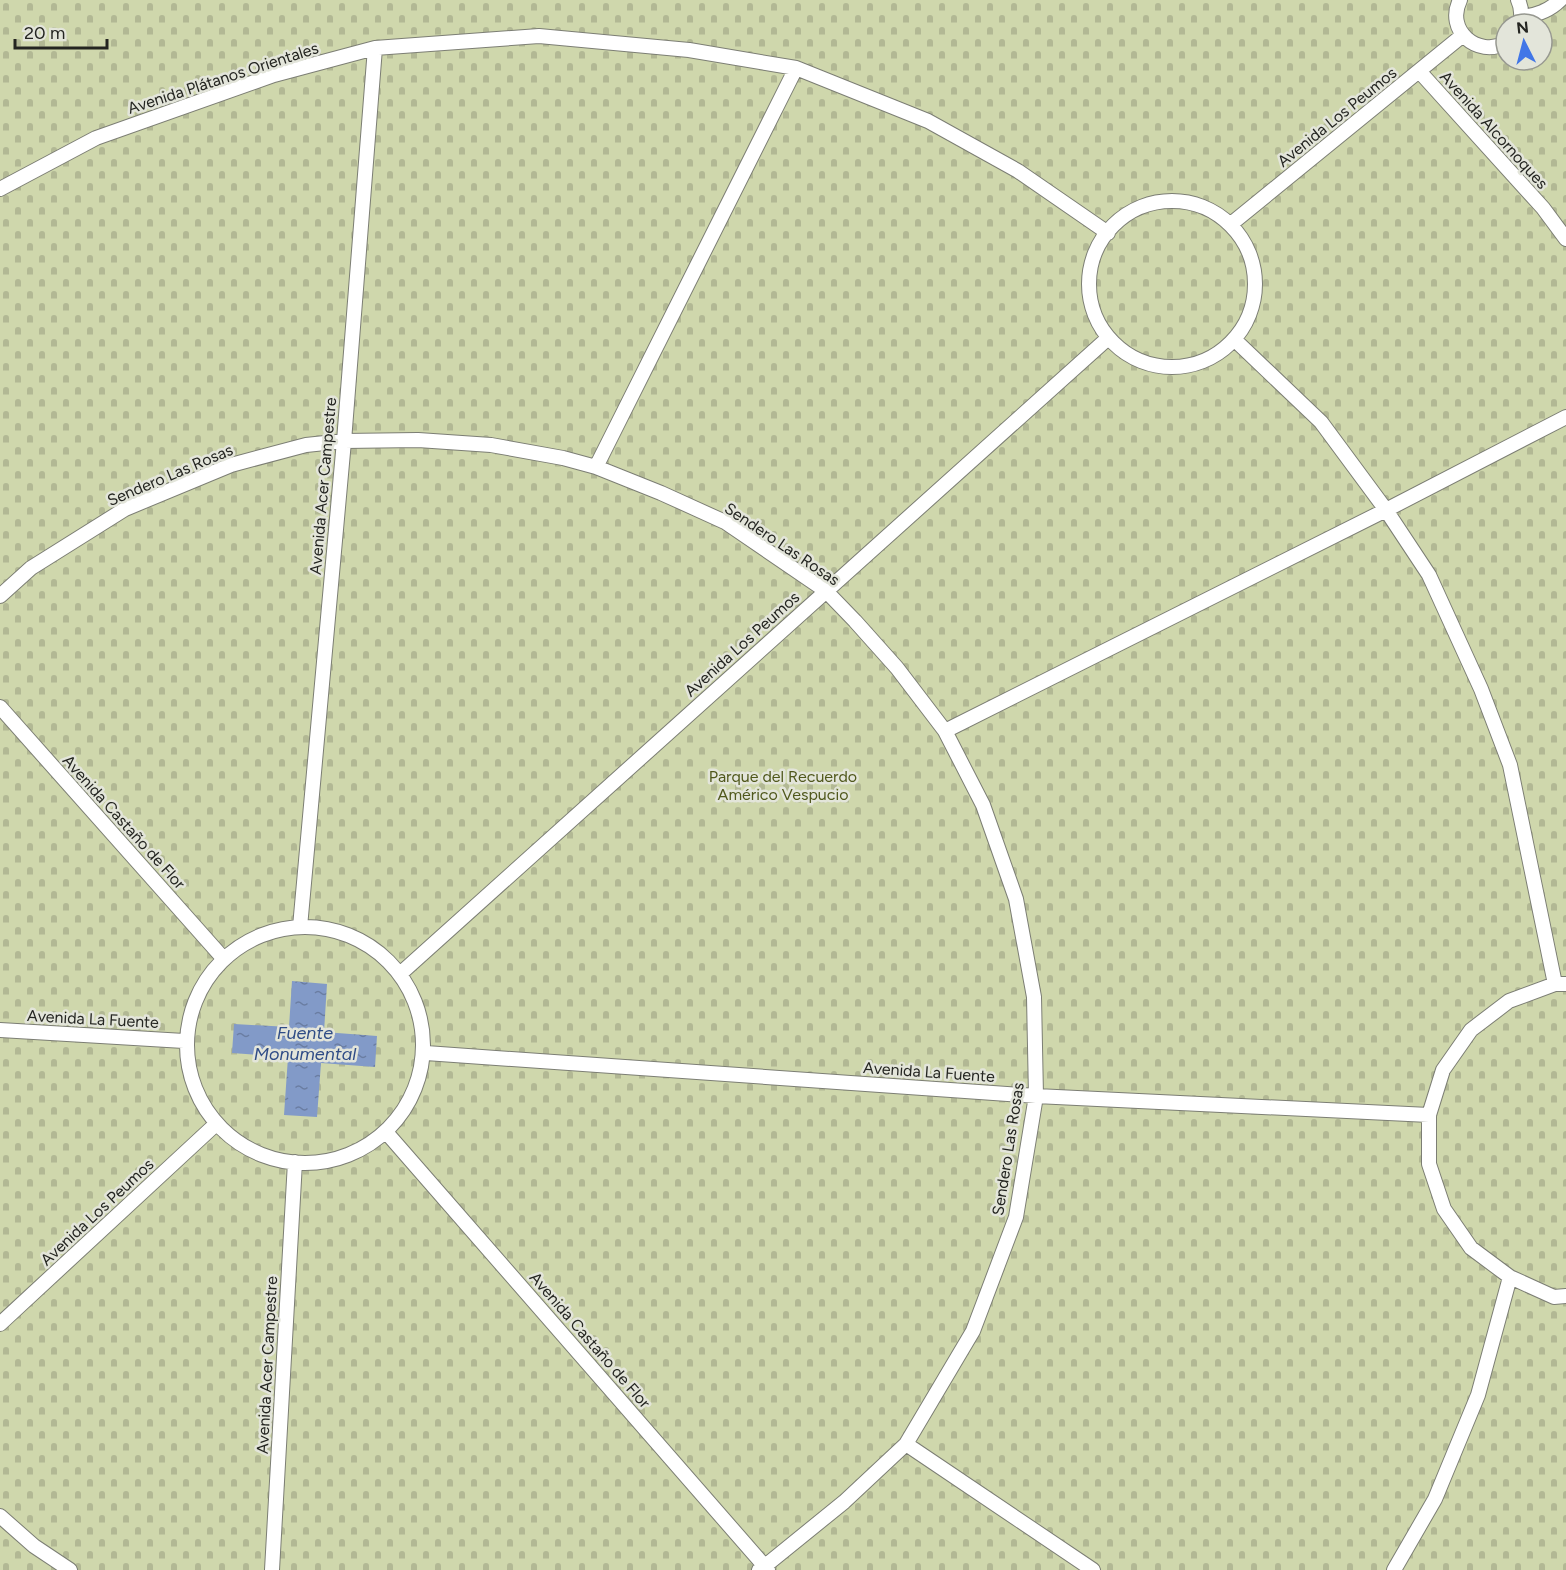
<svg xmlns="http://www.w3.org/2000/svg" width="1566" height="1570" font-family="Figtree,sans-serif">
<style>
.cemetery{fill:url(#cemetery-stones);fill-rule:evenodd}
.water{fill:url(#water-ripples)}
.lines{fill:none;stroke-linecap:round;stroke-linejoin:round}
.lane-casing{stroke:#7c7e74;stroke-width:16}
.lane{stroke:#fff;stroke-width:14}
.labels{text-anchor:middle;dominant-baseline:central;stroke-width:5;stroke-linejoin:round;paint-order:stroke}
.street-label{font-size:16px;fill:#242521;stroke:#e3e5da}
.park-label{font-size:16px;fill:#50581c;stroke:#e3e5da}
.water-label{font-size:18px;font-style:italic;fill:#2f4c86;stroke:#e3e5da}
</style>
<defs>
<pattern id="cemetery-stones" width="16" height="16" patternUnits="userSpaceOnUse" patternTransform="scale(1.5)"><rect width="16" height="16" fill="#cfd7ac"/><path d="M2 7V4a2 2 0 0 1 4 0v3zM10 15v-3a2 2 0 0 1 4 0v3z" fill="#b2b894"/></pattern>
<pattern id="water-ripples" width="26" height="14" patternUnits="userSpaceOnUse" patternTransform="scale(1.5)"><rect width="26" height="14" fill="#829ac8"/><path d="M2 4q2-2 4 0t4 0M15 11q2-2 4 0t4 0" fill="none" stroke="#6a7da2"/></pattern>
</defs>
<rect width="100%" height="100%" fill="#e3e5da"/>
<!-- cemetery -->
<path class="cemetery" d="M0,0H1566V1570H0ZM1506,24H1542V60H1506Z"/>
<!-- water -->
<path class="water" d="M292,981L327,984L324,1032L377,1036L375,1067L321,1063L317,1117L284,1115L288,1057L232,1053L234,1024L289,1027Z"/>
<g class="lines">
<defs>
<path id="lane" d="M1460,0C1445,30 1477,58 1506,43
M1518,0C1522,8 1522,15 1520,24
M1522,17C1537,15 1549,11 1560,0
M1419,71L1543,208L1566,239
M0,189L96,138L274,75L375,48L539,36L689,50L796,68L928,121L1018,171L1108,233
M1089 284a83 83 0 1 1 166 0a83 83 0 1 1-166 0Z
M1231,224L1463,35
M1236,341L1321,422L1386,510L1429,575L1481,689L1510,765L1555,984
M596,467L796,68
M0,596L31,568L125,509L231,465L306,445L344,441L418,440L491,445L563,458L596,467L661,493L725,522L826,591L855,621L897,668L945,731L983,805L1016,899L1034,997L1036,1096L1016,1217L973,1331L906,1444L844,1502L765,1566L759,1570
M0,707L223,958
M945,731L1386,510L1566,417
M300,927L344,441L375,48
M187 1045a118 118 0 1 1 236 0a118 118 0 1 1-236 0Z
M400,974L1107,339
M1566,984H1555L1509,1001L1471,1030L1443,1070L1429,1115V1164L1444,1209L1471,1248L1510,1277L1554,1297L1566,1296
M0,1030L184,1041
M426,1053L1036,1096L1429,1115
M386,1132L768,1570
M0,1324L216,1124
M906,1444L1093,1570
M0,1516L34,1546L70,1570
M272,1570L295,1162
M1394,1570L1435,1499L1478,1395L1510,1277"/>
</defs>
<!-- lane casing -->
<use href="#lane" class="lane-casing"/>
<!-- lane -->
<use href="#lane" class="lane"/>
</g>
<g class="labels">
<!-- street labels -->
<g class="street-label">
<text transform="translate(223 78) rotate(-18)">Avenida Plátanos Orientales</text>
<text transform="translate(1337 117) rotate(-39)">Avenida Los Peumos</text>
<text transform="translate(1494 130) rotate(48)">Avenida Alcornoques</text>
<text transform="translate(170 475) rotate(-23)">Sendero Las Rosas</text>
<text transform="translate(323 486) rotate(-85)">Avenida Acer Campestre</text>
<text transform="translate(782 544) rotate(34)">Sendero Las Rosas</text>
<text transform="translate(742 644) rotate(-42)">Avenida Los Peumos</text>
<text transform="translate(124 822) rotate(48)">Avenida Castaño de Flor</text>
<text transform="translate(93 1019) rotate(3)">Avenida La Fuente</text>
<text transform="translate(929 1072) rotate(4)">Avenida La Fuente</text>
<text transform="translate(1008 1149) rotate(-81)">Sendero Las Rosas</text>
<text transform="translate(97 1212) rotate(-43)">Avenida Los Peumos</text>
<text transform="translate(590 1340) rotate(49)">Avenida Castaño de Flor</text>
<text transform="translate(267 1365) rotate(-87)">Avenida Acer Campestre</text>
</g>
<!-- park labels -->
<g class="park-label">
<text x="783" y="776">Parque del Recuerdo<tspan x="783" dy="18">Américo Vespucio</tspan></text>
</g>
<!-- water labels -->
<g class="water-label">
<text x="305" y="1033">Fuente<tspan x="305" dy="21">Monumental</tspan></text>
</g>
</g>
<!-- north arrow -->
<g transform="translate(1524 42) rotate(354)"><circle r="28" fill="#e3e5da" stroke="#979890" stroke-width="1.5"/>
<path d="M0-4.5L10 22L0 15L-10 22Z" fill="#4176e7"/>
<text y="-9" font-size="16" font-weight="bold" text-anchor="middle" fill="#242521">N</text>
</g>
<!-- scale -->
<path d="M15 39v9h92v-9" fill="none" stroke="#242521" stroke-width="3"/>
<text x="24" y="39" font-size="18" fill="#242521" stroke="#e3e5da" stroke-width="4.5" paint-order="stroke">20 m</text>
</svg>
